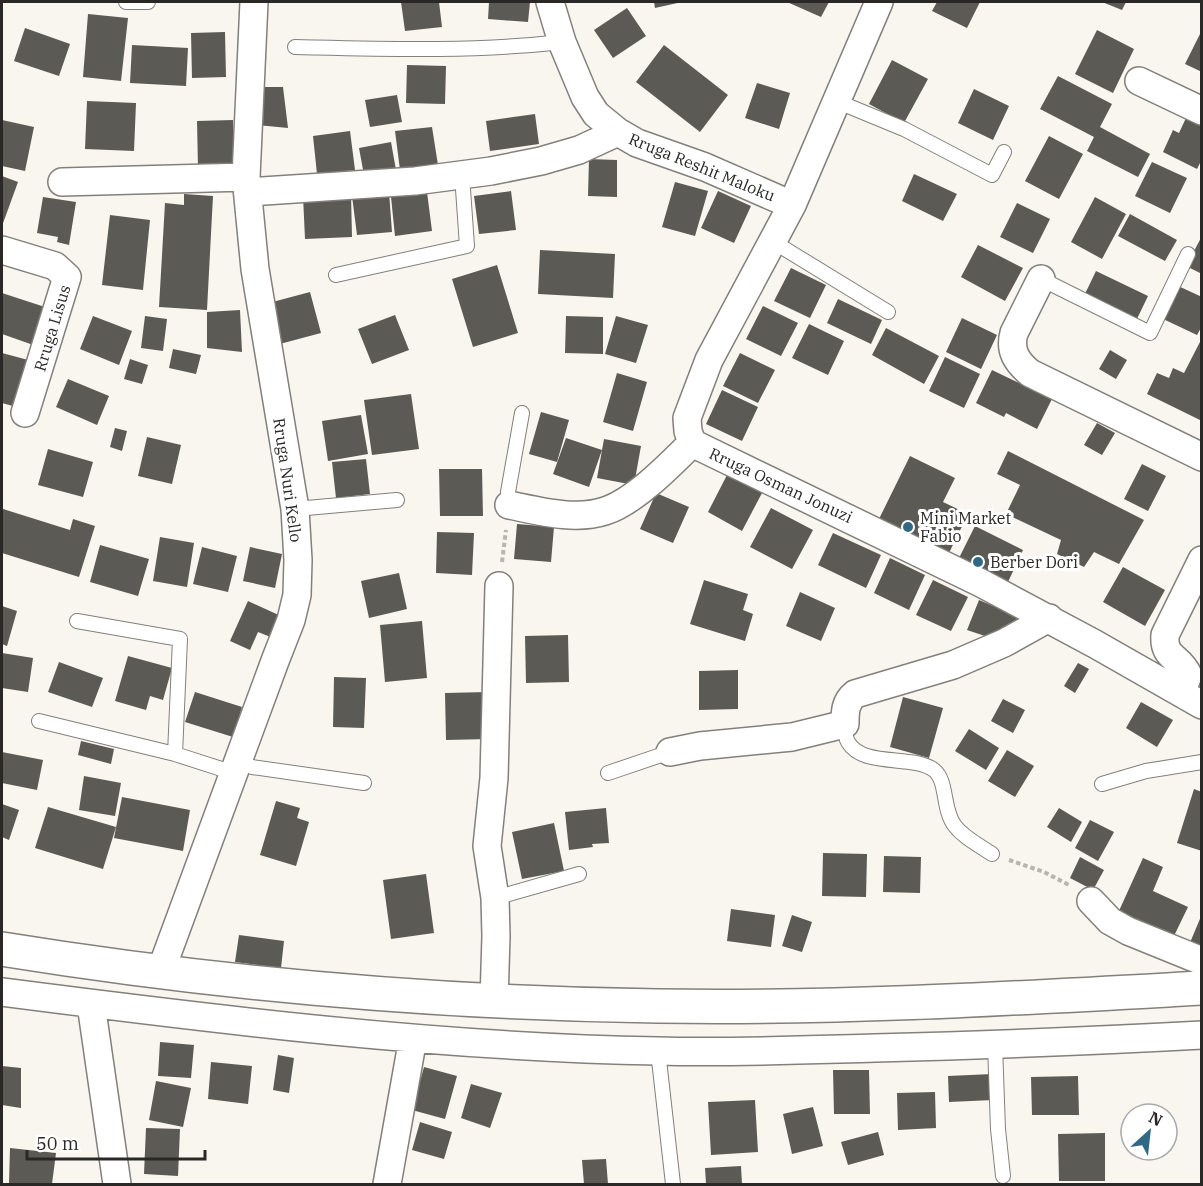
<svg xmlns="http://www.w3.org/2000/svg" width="1203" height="1186" font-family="'IBM Plex Serif',serif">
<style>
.building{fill:#5c5a55}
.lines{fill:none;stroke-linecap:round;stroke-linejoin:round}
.service-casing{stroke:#83807b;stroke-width:16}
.minor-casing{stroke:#83807b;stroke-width:30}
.tertiary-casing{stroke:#83807b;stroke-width:36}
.path{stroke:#b8b5b0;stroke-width:4;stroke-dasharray:4.5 3;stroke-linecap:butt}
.service{stroke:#fff;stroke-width:14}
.minor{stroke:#fff;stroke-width:27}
.tertiary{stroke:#fff;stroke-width:33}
.poi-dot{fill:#316883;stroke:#fff;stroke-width:2}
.labels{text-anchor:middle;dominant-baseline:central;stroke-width:6;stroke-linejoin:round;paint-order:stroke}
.street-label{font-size:16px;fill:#2a2826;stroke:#fff}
.poi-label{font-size:16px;fill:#2a2826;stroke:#fff;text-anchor:start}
</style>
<rect width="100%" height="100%" fill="#f9f6f0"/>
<!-- building -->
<path class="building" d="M401,2H439L442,27L405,31Z
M489,2H530L528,22L488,19Z
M654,2H682L655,8Z
M787,2H829L821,17Z
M937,2H980L967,28L932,11Z
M1102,2H1126L1122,10Z
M627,8L646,36L613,58L594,30Z
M88,14L128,18L121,81L83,77Z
M25,28L70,44L59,76L14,61Z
M1097,30L1134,49L1113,93L1075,74Z
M1202,30V72L1185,64Z
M225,32L226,77L192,78L191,33Z
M132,45L188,48L186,86L130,83Z
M664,45L728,95L700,132L636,82Z
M892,60L928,79L904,123L869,104Z
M407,65L446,66L445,104L406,103Z
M1058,76L1112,104L1100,127L1150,154L1138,177L1087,151L1094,137L1040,109Z
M757,83L790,93L779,129L745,118Z
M252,87H283L288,128L257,125Z
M974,89L1009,106L993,140L958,123Z
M397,95L402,122L370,127L365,100Z
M87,101L136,103L134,151L85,149Z
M535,114L539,144L490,151L486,121Z
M1186,118L1202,126V159L1197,169L1163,152L1173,130L1179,133Z
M2,120L34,127L25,171L2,166Z
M233,120L234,169H198L197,121Z
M432,127L438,165L400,170L395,131Z
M350,131L355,170L317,174L313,136Z
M1049,136L1083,154L1059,199L1025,181Z
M391,142L396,170L364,175L359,148Z
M589,159L617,160V197L588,196Z
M1152,162L1187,178L1170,213L1135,196Z
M914,174L957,194L943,221L902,201Z
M2,176L18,182L2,226Z
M675,182L708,191L695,236L662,227Z
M511,191L516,230L479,234L474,196Z
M718,191L751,206L734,243L701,228Z
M389,192L392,232L357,235L352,196Z
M427,192L432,231L395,236L391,197Z
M184,194L213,196L207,310L159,307L165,203L184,205Z
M351,195L352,237L305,239L303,196Z
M43,197L76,202L69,245L57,242L58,237L37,233Z
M1095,197L1126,214L1102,259L1071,242Z
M1017,203L1050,219L1033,253L1000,237Z
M1130,214L1177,240L1165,261L1118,236Z
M110,215L150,220L143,290L102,285Z
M1202,236V274L1186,266Z
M978,245L1023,268L1005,301L961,277Z
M540,250L615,254L613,298L538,294Z
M497,265L518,333L473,347L452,279Z
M791,268L826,285L810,318L774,301Z
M1096,271L1148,296L1135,323L1083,298Z
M1176,285L1202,297V326L1197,335L1161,318Z
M310,292L321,333L276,345L265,304Z
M2,293L51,309L39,347L2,334Z
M838,299L882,320L871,344L827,323Z
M763,306L798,323L781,356L746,339Z
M240,310L242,352L207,348V312Z
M395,315L409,350L372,364L358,329Z
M93,316L132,331L119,365L80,349Z
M145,316L167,319L163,351L141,348Z
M566,316L603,317V354L565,353Z
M616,316L648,325L636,363L605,354Z
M962,318L997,335L981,369L946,352Z
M809,324L844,341L828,375L792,358Z
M886,328L939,356L924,384L872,355Z
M1202,338V421L1147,394L1157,373L1169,378L1173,368L1184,373Z
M173,349L201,355L196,374L169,368Z
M1110,350L1127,360L1116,379L1099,369Z
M2,353L32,361L20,408L2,403Z
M740,353L775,370L758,403L723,386Z
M945,357L980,374L964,408L929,391Z
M130,359L148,365L142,384L124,379Z
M992,370L1052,399L1037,429L1006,413L1004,417L976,403Z
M617,373L647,382L633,431L603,422Z
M68,379L109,396L97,425L56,407Z
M722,390L758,407L742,441L706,424Z
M411,394L419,449L372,455L364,400Z
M541,412L569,420L557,462L529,454Z
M361,415L368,454L328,461L322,421Z
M1097,423L1115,433L1102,455L1084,445Z
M115,428L127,431L122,451L110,447Z
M147,437L181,445L172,484L138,476Z
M566,438L602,450L589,487L553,474Z
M604,439L641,446L634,485L597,478Z
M48,449L93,462L83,497L38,485Z
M1008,451L1144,520L1119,564L1094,552L1084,567L1057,554L1061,540L1006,514L1020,485L997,474Z
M910,456L955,478L943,502L968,514L948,555L878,521Z
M366,459L370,494L336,498L332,462Z
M1142,464L1166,476L1148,511L1124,499Z
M439,469H482L483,516H440Z
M727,475L762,493L742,531L708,512Z
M656,493L689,507L673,543L640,529Z
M771,508L813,530L792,569L750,547Z
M3,509L70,530L73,519L95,526L79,577L2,553Z
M517,524L554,527L551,562L514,559Z
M975,526L1023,550L1007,584L958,560Z
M437,532L474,533L472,575L436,573Z
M833,533L881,555L866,588L818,565Z
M160,537L194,543L187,587L153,581Z
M100,545L149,559L138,596L90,582Z
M202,547L237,556L228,592L193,584Z
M250,547L282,554L275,588L243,581Z
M890,558L925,575L909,610L874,593Z
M1123,567L1165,590L1145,626L1103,602Z
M399,573L407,609L369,618L361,581Z
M704,580L748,594L743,610L753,614L745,641L690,624Z
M933,580L968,597L951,631L916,615Z
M800,592L835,608L821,641L786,626Z
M979,600L1015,615L1018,623L997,640L967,630Z
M248,601L283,617L273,638L258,632L250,650L230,641Z
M2,606L17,611L7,646L2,644Z
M422,621L427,678L385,682L380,625Z
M568,635L569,682L526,683L525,636Z
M2,653L33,658L28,692L2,688Z
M128,656L172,668L163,700L150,696L146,710L115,701Z
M59,662L103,678L92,707L48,692Z
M1078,663L1089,669L1075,693L1064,686Z
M738,670V709L699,710V671Z
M334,677L366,678L364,728L333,727Z
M195,692L242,707L233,737L185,722Z
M488,692L489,739L446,740L445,693Z
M903,697L943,708L929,758L890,747Z
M1003,699L1025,710L1013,733L991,721Z
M1141,702L1173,720L1157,747L1126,728Z
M969,729L999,748L986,770L955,751Z
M81,741L114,749L111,764L78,755Z
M1007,750L1034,766L1015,797L988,781Z
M2,752L43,760L37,790L2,783Z
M84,776L121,783L115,816L79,810Z
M1194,789L1202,792V851L1177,843Z
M122,797L190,810L183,851L114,838Z
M276,801L300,808L297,818L309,822L296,866L260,855Z
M2,804L19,810L9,840L2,837Z
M48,807L116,827L103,869L35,848Z
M606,808L609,843L592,844L593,847L569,850L565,812Z
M1059,808L1082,822L1071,842L1047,827Z
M1090,820L1114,832L1098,861L1075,848Z
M554,823L564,871L522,879L512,832Z
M823,853L867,854L866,897L822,896Z
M884,856L921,857L920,893L883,892Z
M1080,857L1104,870L1093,890L1070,878Z
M1143,858L1163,867L1153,891L1188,907L1173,938L1118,913Z
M426,874L434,933L391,939L383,880Z
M731,909L775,915L771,947L727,941Z
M1202,914V950L1189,945Z
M792,915L812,922L802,952L782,946Z
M239,935L284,941L281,968L235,962Z
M160,1042L194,1045L191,1078L158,1076Z
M278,1055L294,1058L289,1093L273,1090Z
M211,1062L252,1066L248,1104L208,1099Z
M2,1066L21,1068V1108L2,1105Z
M424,1067L457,1076L445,1119L412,1110Z
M833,1070H869L870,1114H834Z
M992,1074L993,1100L949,1102L948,1076Z
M1078,1076L1079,1115H1032L1031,1077Z
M156,1081L191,1088L183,1127L149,1120Z
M471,1084L502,1093L490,1128L461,1118Z
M935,1092L936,1128L898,1130L897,1093Z
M755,1100L758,1152L711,1155L708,1102Z
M813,1107L823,1146L792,1154L783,1114Z
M420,1122L452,1132L444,1159L412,1150Z
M146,1128L180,1129L178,1176L144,1174Z
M878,1132L884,1155L848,1165L841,1142Z
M1105,1133V1181H1059L1058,1134Z
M10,1148L56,1153L52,1184L9,1183Z
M606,1159L608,1184H584L582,1160Z
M741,1166L742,1184H706L705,1168Z"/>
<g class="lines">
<defs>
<path id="service" d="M126,2H148
M295,47C384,49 473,52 562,42
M836,101L904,129L992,175L1004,152
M772,241L888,312
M336,275L467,246L462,175
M1041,279L1150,333L1188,254
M509,505L508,492L522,413
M295,509L397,500
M77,621L180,639L175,754
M39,721L175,754L234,773
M845,724C845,730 845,737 848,742C863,768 912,754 934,770C948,781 942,810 955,826C964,838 979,845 992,854
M238,762L252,767L364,783
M608,773L670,752
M1102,784L1146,771L1202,762
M495,898L579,874
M995,1045L998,1129L1003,1176
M658,1051L673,1184"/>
<path id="minor" d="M550,2L562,42L585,97L596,114L618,132L637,143L705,167L792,205
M879,2L792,205L709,360L687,418L688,431L692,443L981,583L1095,644L1202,705
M1139,81L1202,111
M62,182L246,177
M248,192L415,181L491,171L541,161L579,150L618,132
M2,250L55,266L67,277L25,413
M1041,279L1014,333C1009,351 1017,362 1030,373L1202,457
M509,505C539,511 575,521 605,511C634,502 671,464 692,443
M1181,693L1188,675C1180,656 1163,659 1165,635L1202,560
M670,752L700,746L792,737L845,724C845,712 845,702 855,694L953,665L1004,643L1049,618
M1091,901L1110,921L1128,931L1202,961
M160,973L275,661L291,620L297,595L298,560L295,509L255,269L246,177L254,2
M2,992C219,1020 438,1047 658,1051C730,1053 803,1050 875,1048C984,1045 1093,1041 1202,1035
M494,1001L496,936L495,898L487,846L494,778L499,586
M91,1004L117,1184
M387,1184L413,1038"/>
<path id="tertiary" d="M2,949C219,984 438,1003 658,1006C839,1009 1021,998 1202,988"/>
</defs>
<!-- service casing -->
<use href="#service" class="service-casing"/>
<!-- minor casing -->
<use href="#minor" class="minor-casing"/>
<!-- tertiary casing -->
<use href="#tertiary" class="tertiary-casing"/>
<!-- path -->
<path class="path" d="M502,562L506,530
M1009,860L1044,872L1071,886"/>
<!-- service -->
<use href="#service" class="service"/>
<!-- minor -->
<use href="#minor" class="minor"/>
<!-- tertiary -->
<use href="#tertiary" class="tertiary"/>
</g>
<!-- markers -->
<g class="poi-dot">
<circle cx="908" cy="527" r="6"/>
<circle cx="978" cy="562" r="6"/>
</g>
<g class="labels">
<!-- street labels -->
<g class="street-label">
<text transform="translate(702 167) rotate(22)">Rruga Reshit Maloku</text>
<text transform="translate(52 328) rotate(-73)">Rruga Lisus</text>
<text transform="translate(288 480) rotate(82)">Rruga Nuri Kello</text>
<text transform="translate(781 485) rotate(25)">Rruga Osman Jonuzi</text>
</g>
<!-- poi labels -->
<g class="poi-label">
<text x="920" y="518">Mini Market<tspan x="920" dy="18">Fabio</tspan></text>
<text x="990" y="562">Berber Dori</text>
</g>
</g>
<!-- border -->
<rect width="1203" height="1186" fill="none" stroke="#2a2826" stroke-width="6"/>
<!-- north arrow -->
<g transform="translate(1149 1132) rotate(27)"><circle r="28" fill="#ffffff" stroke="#aaa9a8" stroke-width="1.5"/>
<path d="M0-4.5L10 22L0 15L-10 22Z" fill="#316883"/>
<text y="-9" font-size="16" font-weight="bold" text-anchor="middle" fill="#2a2826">N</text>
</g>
<!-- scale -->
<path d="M27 1150v9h178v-9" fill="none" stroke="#2a2826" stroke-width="3"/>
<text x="36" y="1150" font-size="18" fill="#2a2826" stroke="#ffffff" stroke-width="4.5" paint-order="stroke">50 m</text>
</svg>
